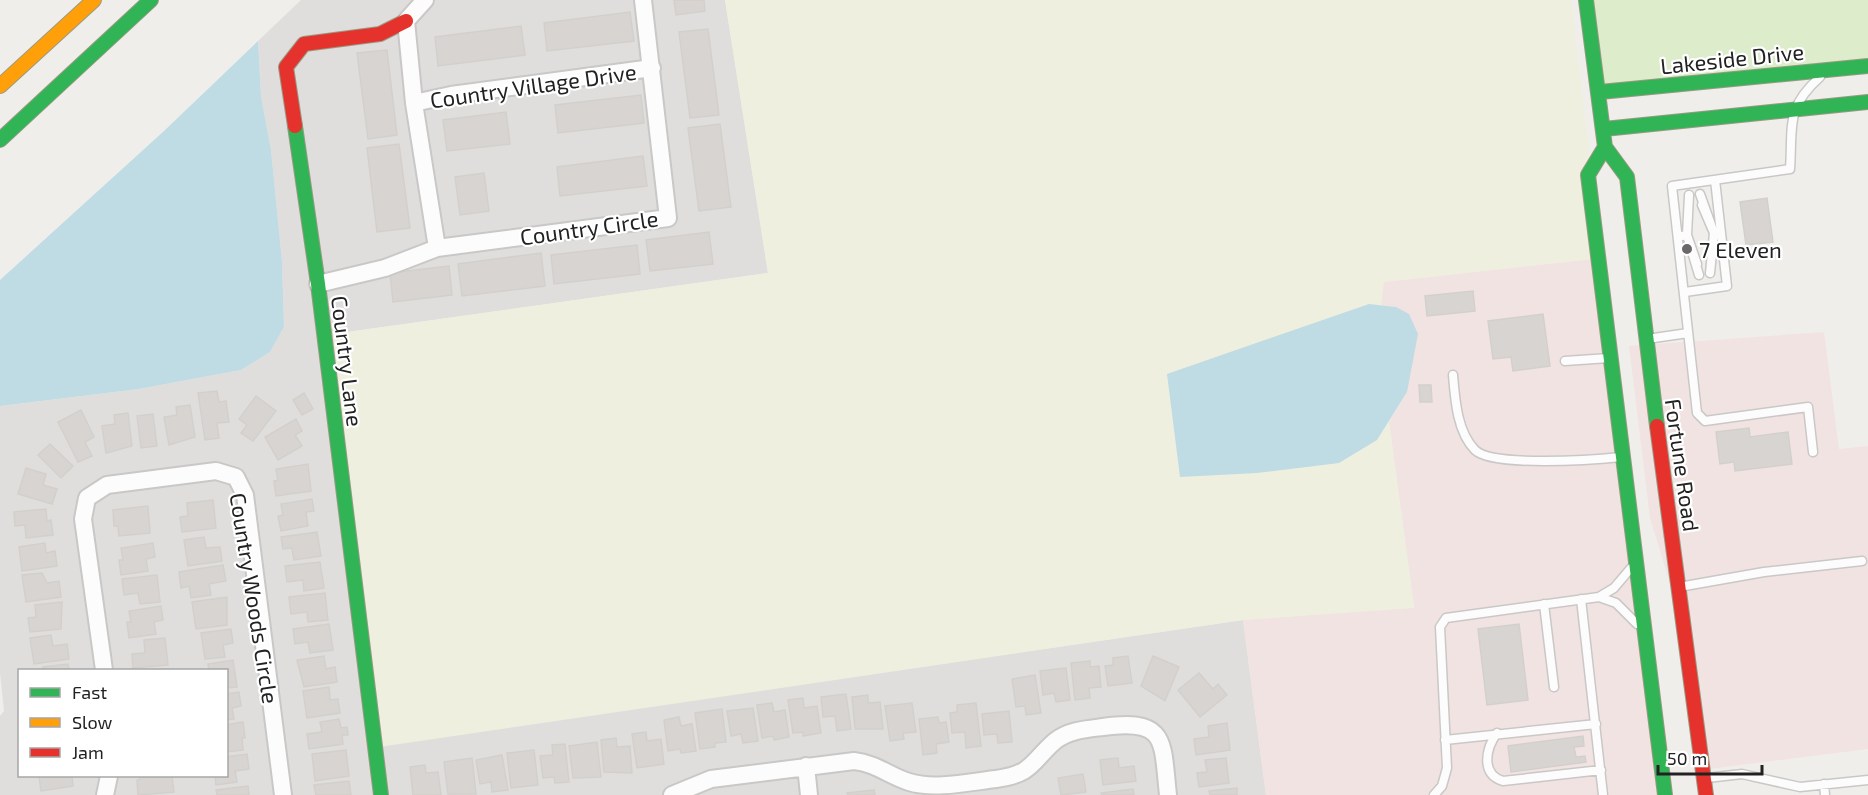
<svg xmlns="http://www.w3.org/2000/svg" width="1868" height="795" font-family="'Exo 2',sans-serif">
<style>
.residential{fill:#dfdedc;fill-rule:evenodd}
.commercial{fill:#f1e3e1}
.farmland{fill:#efefdf}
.grass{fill:#ddeccb}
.water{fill:#bfdbe3}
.building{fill:#d7d4d2;stroke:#d3d0cc;stroke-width:1.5}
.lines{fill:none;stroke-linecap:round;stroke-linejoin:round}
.lane-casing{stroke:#c9c8c7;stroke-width:11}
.street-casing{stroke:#c9c8c7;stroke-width:20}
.fast-casing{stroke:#999a82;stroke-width:16}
.slow-casing{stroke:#999a82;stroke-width:16}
.jam-casing{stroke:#999a82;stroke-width:16}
.lane{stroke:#fdfcfc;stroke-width:8}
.street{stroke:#fdfcfc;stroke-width:16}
.fast{stroke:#30b455;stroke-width:14}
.slow{stroke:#ff9f0a;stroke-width:14}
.jam{stroke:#e5322d;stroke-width:14}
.poi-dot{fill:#6a6968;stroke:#fff;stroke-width:2}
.labels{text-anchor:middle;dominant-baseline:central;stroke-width:4.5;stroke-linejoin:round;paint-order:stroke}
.street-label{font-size:22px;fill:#222;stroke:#fff}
.poi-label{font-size:22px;fill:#222;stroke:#fff;text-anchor:start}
</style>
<rect width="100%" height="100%" fill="#f0eeeb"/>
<!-- residential -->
<path class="residential" d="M301,0H725L768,273L333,334L379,746L1243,620L1266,795H0V716L4,711L0,673V406L139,389L241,370L270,352L284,327L282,261L271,150L261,96L258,41ZM20,670H226V776H20Z"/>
<!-- commercial -->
<path class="commercial" d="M1602,258L1667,795H1266L1243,620L1414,607L1389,422L1407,392L1396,307L1381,305L1383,282Z
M1824,332L1839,449L1868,446V749L1701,770L1682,623L1650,518L1629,346Z"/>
<!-- farmland -->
<path class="farmland" d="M725,0H1571L1602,258L1384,282L1381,305L1369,304L1167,375L1180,477L1257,473L1339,463L1377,440L1389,422L1414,608L1243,620L379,747L333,334L768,273Z"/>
<!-- grass -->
<path class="grass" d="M1587,0H1868V59L1598,86Z"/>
<!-- water -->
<path class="water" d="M258,41L261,96L271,150L282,261L284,327L270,352L241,370L139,389L0,406V280L164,131Z
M1369,304L1396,307L1409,314L1418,334L1407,392L1377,440L1339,463L1257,473L1180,477L1167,374Z"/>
<!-- building -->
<path class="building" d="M674,0H704L705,11L676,15Z
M630,12L634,41L547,51L544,23Z
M521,26L525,55L438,66L435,37Z
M708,29L719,115L690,118L679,32Z
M387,50L397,135L368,139L357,53Z
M641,95L644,123L558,133L555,105Z
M506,112L510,144L447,151L443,120Z
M720,124L731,207L699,211L688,128Z
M399,144L410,228L377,232L367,148Z
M643,156L647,186L560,196L557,167Z
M484,173L489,211L460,215L455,177Z
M1767,198L1773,242L1746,245L1740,202Z
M709,232L713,264L650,271L646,240Z
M637,245L640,274L554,284L551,255Z
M541,253L545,286L462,296L458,264Z
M449,266L452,295L393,302L390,273Z
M1473,291L1475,311L1427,316L1425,296Z
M1543,314L1550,366L1513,371L1511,357L1493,359L1488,321Z
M1419,385H1431L1432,402H1420Z
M217,391L219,402L226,401L229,422L217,423L219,438L205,440L198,393Z
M304,393L313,409L302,415L293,400Z
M256,396L276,411L253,441L241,433L247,425L239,419Z
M190,405L195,437L169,445L164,417L177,415L176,407Z
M81,410L94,437L85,442L92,456L78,462L58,422Z
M128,413L132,446L106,453L102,426L115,424L114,415Z
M153,414L157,446L141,448L137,416Z
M296,419L302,431L295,435L302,446L278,460L265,437Z
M1749,428L1750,437L1788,432L1792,464L1735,471L1734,462L1720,464L1716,432Z
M50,444L73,466L61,478L38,455Z
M308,464L311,491L276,496L274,481L278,480L276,469Z
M26,468L46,474L43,485L57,489L52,504L18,494Z
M312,499L314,511L306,512L308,526L281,531L278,516L283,515L281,504Z
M213,500L216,528L182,532L180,517L188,516L187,503Z
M148,506L150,533L119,536L118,526H114L113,510Z
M46,509L47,521L51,520L53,535L26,538L25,525L15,526L14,512Z
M317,532L321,556L294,560L292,548L283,549L281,537Z
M204,537L206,548L220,547L222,561L188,566L184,540Z
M45,543L46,553L55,551L57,566L22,571L19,547Z
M153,543L155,557L146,559L148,571L121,575L119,560H123L121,548Z
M320,562L324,588L304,591L303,580L287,582L285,566Z
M223,565L226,581L209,584L211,595L191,598L189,586L181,588L179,572Z
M42,573L47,583L59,581L61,597L26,602L22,575Z
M157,575L160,602L140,604L138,593L124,595L122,579Z
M325,593L328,620L308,622L307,612L291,614L289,597Z
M227,597V625L196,629L192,602Z
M62,602L61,629L30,632L28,618L36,617L35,605Z
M161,606L163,620L154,622L156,634L129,638L127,622H131L129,611Z
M329,624L333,650L310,653L308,642L295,644L293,629Z
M1519,624L1528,700L1487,705L1478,629Z
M231,629L233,643L223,645L225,657L205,659L201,633Z
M51,635L53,646L67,644L69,659L34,664L30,638Z
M165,638L168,665L133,668L132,654L145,653L144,640Z
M324,656L326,669L335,667L337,682L304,687L297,660Z
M1128,656L1132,683L1108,686L1105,666L1113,665V658Z
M1153,656L1179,667L1165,701L1141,686Z
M233,660L237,687L226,688V670H209L208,664Z
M1090,661V667L1099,666L1101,687L1089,688L1090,698L1075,700L1071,663Z
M68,664L69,670H43V667Z
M1066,668L1070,700L1056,702L1054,693L1043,695L1040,671Z
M1199,673L1213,689L1218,684L1227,695L1200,717L1178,690Z
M1035,675L1041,713L1026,715L1025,706L1016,707L1012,679Z
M329,687L330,700L338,699L340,713L307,718L303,691Z
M239,692L241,706L232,708L234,719L226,720V694Z
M846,694L851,729L837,731L835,716L823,717L821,697Z
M868,695V703L880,702L883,729H855L852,697Z
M803,698L804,708L817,706L821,733L803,736V732L793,733L788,700Z
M772,703L774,712L785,710L789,737L774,740L773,736L762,738L757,705Z
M912,703L916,732L903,733L904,739L890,741L885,706Z
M976,703L981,746L966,748L965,732L952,733L950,713L957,712V705Z
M753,708L758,741L743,743L741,734L731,736L727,711Z
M722,709L726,742L715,743V747L700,749L695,713Z
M1009,711L1012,742L998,743L997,734L984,735L982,714Z
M679,717L681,726L692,724L696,751L681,753L680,749L668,751L664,720Z
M938,717L939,723L946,722L949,742L936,744L937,753L923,755L919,719Z
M339,719L341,728L347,727L348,735H342L343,744L309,749L307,734L322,732L320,722Z
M243,722L245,738H242L243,750L226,752V725Z
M1227,723L1230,750L1196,755L1194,739L1209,737L1208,726Z
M646,732L647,741L661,739L664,764L637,768L632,734Z
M1583,736L1584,746L1574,747L1576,757L1585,756L1586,762L1511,772L1508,746Z
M616,738L617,747L630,746L632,773L604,772L601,740Z
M597,742L601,777L573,778L569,746Z
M565,744L569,782L555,783L554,777L543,778L540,756L553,755L552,745Z
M346,750L349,776L315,781L312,754Z
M534,750L538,785L511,788L507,753Z
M247,754L249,769L235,771L237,782L216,785L215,776H226V757Z
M502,755L508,790L492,792L491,782L480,784L476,760Z
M472,758L476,794H448L444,762Z
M1118,758L1119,768L1134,766L1136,781L1103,785L1100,760Z
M1226,758L1229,783L1199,787L1197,773L1207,772L1205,760Z
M425,765L426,773L438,772L441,795H413L410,767Z
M1083,774L1086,792L1061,795L1058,778Z
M39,776H72L73,786L41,791Z
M139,776H172L174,792L138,795L137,780L140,779Z
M349,781L351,795H316L314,785Z
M248,786L249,795H217L216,790Z
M1237,788V795H1210L1209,791Z
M1133,789L1134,795H1102L1101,793Z
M874,790L875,795H848L847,793Z"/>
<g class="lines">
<defs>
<path id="lane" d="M1700,194L1714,233L1702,205
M1682,236L1687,235L1689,195
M1697,264L1687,235L1699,275
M1710,273L1714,233H1718
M1685,292L1727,286L1715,180
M1647,339L1688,333
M1565,361L1609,358
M1453,375C1455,399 1457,432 1475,450C1492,467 1593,460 1621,457
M1813,452L1808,407L1705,421L1697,413L1672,186L1790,169C1793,126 1785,108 1820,77
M1679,587L1764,572L1862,561
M1599,597L1616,603L1637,624
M1581,599L1603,795
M1544,604L1554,687
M1497,733C1486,748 1480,774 1503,781L1601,770
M1445,740L1596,724
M1707,778L1742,774L1800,787L1868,780
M1824,784L1825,795
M1434,795L1442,786L1447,768L1440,627L1446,618L1599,597L1614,588L1631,568"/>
<path id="street" d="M425,0L406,21L414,103L437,248
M414,103L451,95L652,68
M318,284L385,268L437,248L668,218L643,0
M104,670L83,519L87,498L107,485L216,471L236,477L245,495L283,795
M806,766L809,795
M105,795L109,776
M672,795L711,779L854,761C875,763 890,776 909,782C934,790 970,782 996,779C1033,774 1031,762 1055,741C1069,730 1087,729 1103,727C1168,718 1162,741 1168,795"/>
<path id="fast" d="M1586,0L1605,147L1627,177L1657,426
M1600,92L1868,66
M295,126L318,284L381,795
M1604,129L1868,102
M0,140L151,0
M1605,147L1588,175L1665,795"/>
<path id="slow" d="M0,86L94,0"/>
<path id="jam" d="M295,126L286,67L304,44L380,34L406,21
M1657,426L1706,795"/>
</defs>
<!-- lane casing -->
<use href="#lane" class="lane-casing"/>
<!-- street casing -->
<use href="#street" class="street-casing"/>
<!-- fast casing -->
<use href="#fast" class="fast-casing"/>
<!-- slow casing -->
<use href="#slow" class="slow-casing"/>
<!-- jam casing -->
<use href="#jam" class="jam-casing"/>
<!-- lane -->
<use href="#lane" class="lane"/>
<!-- street -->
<use href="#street" class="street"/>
<!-- fast -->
<use href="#fast" class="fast"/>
<!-- slow -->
<use href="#slow" class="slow"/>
<!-- jam -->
<use href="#jam" class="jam"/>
</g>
<!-- markers -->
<circle class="poi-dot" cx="1687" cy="249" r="6"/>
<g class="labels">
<!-- street labels -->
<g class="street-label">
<text transform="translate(1732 58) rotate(-6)">Lakeside Drive</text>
<text transform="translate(533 85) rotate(-8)">Country Village Drive</text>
<text transform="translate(589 227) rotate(-8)">Country Circle</text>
<text transform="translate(348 361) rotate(83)">Country Lane</text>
<text transform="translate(1683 465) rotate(82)">Fortune Road</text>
<text transform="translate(255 598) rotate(81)">Country Woods Circle</text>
</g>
<!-- poi labels -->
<g class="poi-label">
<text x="1699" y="249">7 Eleven</text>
</g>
</g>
<!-- legend -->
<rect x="18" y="669" width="210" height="108" fill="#ffffff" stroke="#a7a7a7" stroke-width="1.5"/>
<rect x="30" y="688" width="30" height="9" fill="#30b455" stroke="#a7a7a7" stroke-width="1.5"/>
<text x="72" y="699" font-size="18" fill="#222222">Fast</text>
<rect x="30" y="718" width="30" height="9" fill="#ff9f0a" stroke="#a7a7a7" stroke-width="1.5"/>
<text x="72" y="729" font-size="18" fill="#222222">Slow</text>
<rect x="30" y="748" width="30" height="9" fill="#e5322d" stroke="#a7a7a7" stroke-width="1.5"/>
<text x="72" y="759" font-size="18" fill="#222222">Jam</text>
<!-- scale -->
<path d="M1658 765v9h104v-9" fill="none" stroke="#222222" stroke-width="3"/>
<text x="1667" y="765" font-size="18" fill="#222222" stroke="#ffffff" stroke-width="4.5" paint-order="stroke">50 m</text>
</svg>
